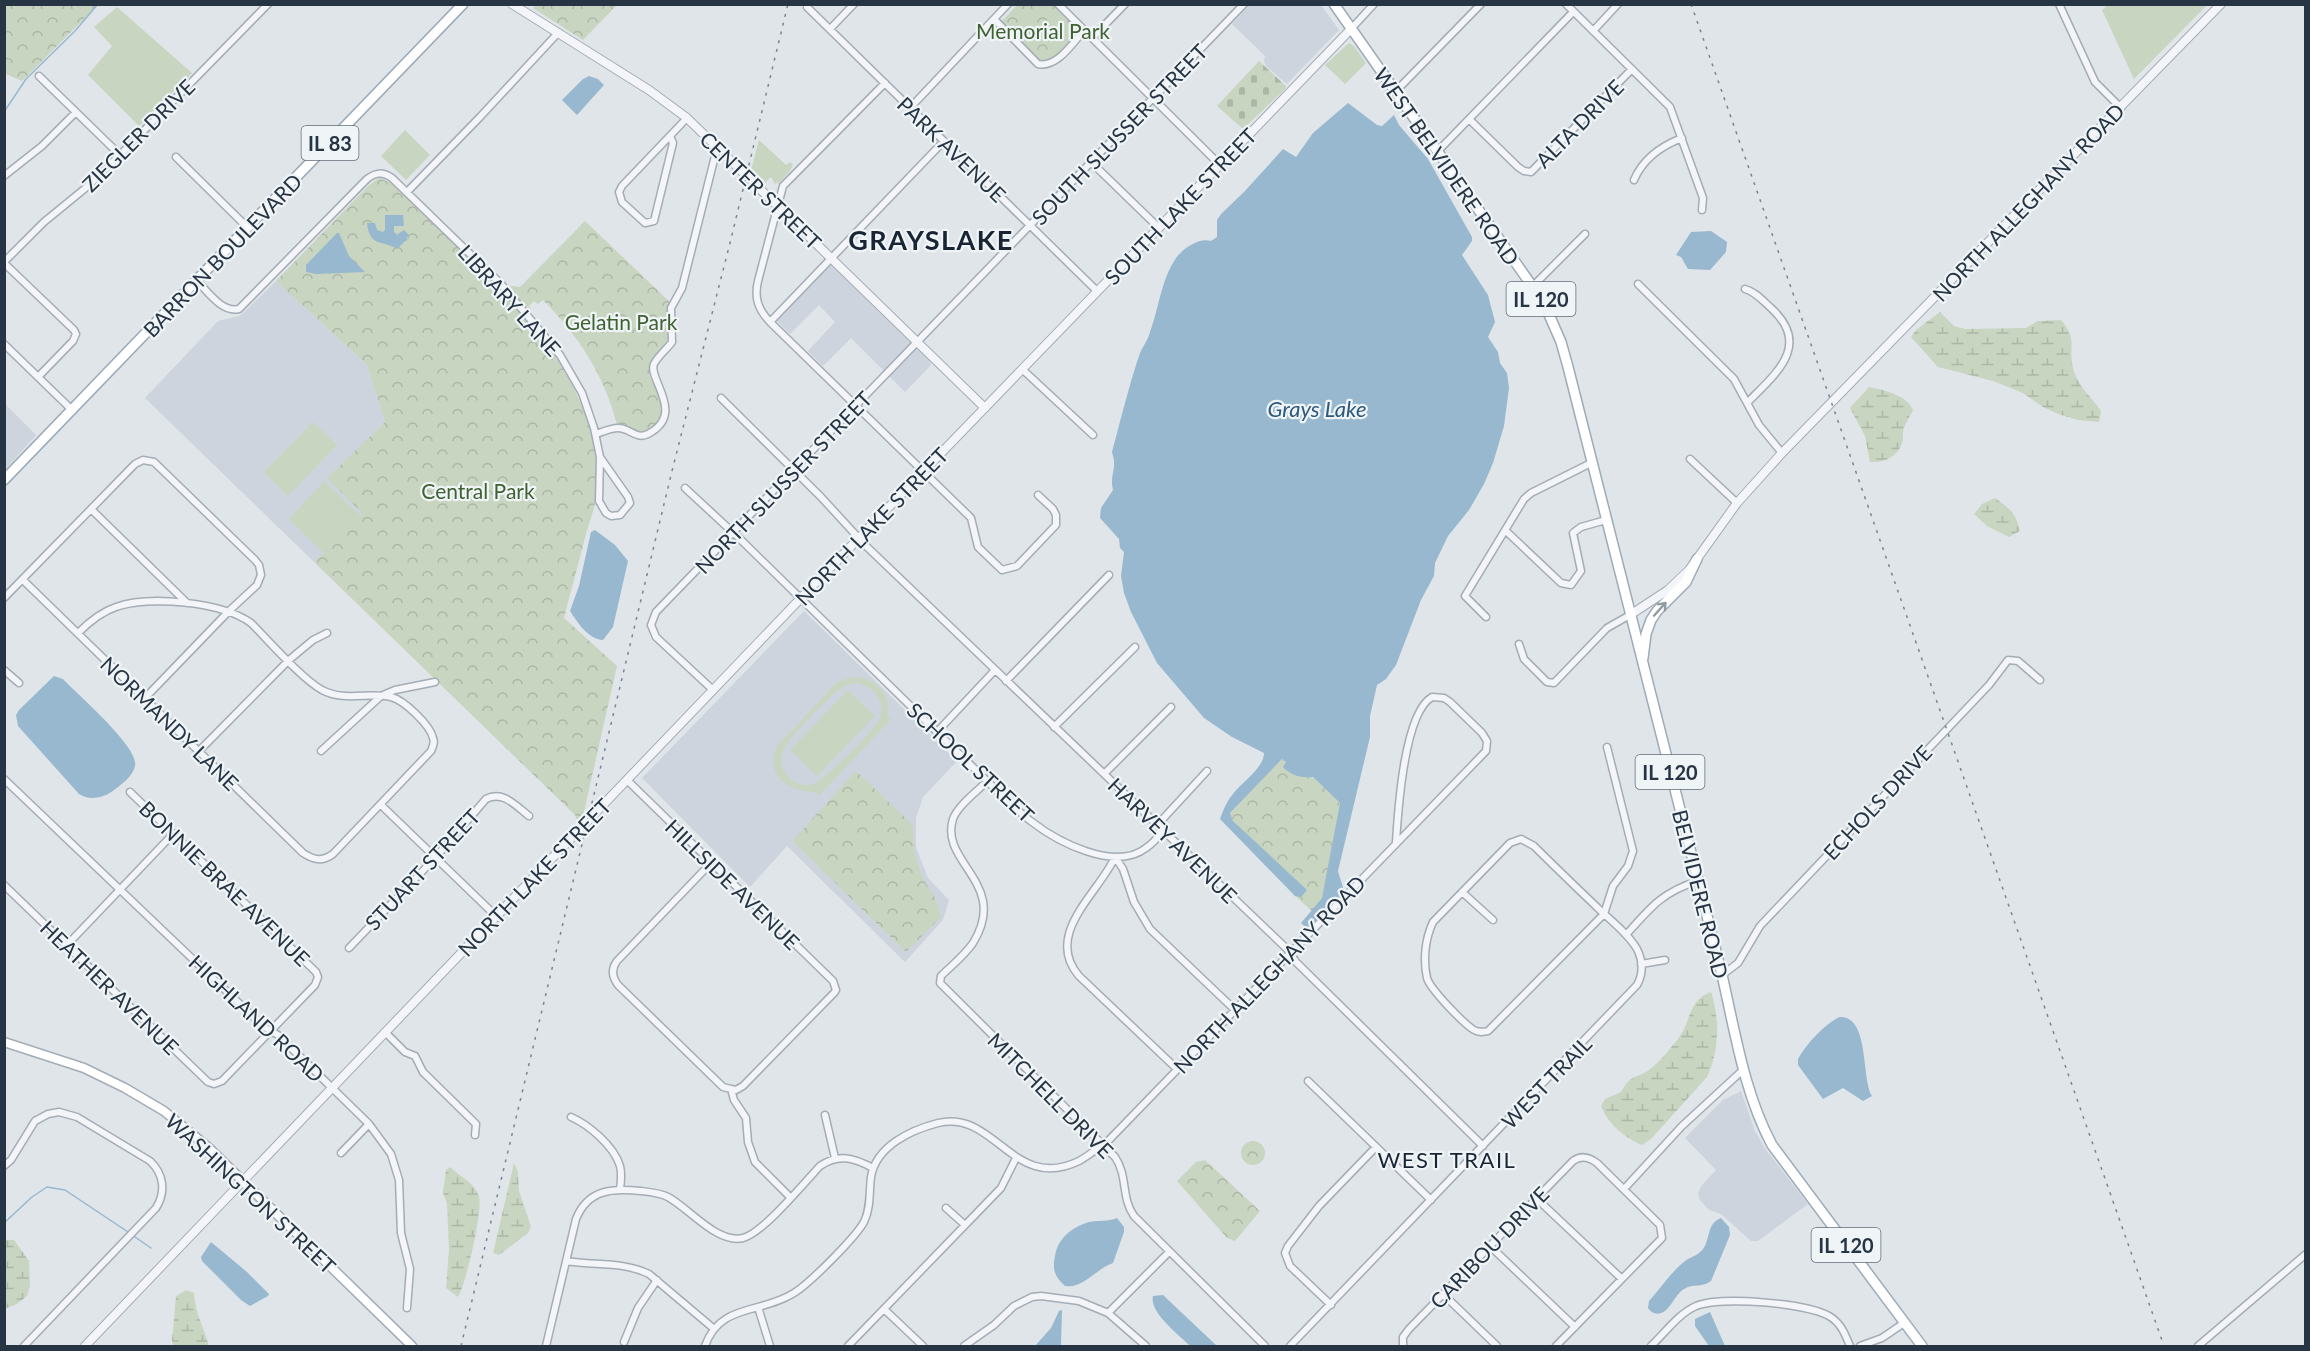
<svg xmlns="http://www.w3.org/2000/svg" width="2310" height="1351" font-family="Lato,sans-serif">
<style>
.built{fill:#cdd4dd}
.green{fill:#c8d5c0;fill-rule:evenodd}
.wetland{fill:url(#wetland-marsh)}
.cemetery{fill:url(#cemetery-stones)}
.park{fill:url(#park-crowns)}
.water{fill:#97b8ce}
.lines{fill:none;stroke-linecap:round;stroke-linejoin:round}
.stream{stroke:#97b8ce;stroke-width:1.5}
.minor-casing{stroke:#a4acb5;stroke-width:9}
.tertiary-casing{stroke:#a4acb5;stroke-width:10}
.secondary-casing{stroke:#a4acb5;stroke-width:11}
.primary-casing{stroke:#9dabb7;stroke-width:12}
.minor{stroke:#f3f5f8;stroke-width:6}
.tertiary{stroke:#f3f5f8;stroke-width:8}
.secondary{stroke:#fff;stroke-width:8}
.primary{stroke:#fff;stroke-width:9}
.rail{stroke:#778696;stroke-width:1.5;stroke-dasharray:3 6;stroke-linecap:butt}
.oneway{stroke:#929aa2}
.labels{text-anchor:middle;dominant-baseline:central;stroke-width:4.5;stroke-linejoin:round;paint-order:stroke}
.shield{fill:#eff4f7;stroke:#626e7a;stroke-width:1.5}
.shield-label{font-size:20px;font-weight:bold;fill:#263444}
.park-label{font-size:21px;fill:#406132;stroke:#eff4f7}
.street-label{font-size:21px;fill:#263444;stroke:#eff4f7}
.water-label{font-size:22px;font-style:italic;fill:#2c597c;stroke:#eff4f7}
.neighbourhood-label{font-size:22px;letter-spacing:1.5px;fill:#192534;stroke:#eff4f7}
.district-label{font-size:27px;font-weight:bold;letter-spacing:1.5px;fill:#192534;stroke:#eff4f7}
</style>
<defs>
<pattern id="wetland-marsh" width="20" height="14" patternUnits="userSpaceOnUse" patternTransform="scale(1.5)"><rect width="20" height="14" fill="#c8d5c0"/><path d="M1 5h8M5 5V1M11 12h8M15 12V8" fill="none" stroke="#acb7a6"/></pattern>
<pattern id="cemetery-stones" width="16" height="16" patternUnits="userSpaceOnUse" patternTransform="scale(1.5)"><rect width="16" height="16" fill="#c8d5c0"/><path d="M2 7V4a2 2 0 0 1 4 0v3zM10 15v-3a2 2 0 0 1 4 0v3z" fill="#acb7a6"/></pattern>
<pattern id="park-crowns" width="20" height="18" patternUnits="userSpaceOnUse" patternTransform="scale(1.5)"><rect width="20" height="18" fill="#c8d5c0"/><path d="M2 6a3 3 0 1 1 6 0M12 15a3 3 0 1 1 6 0" fill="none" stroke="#acb7a6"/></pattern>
</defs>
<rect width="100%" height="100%" fill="#e0e5ea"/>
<!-- built -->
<path class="built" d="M1250,5H1321L1339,30L1287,84L1267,67L1264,62L1265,56L1232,24Z
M832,262L927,355L931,365L905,392L851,338L823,366L808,351L835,322L819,305L790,334L776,320Z
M276,281L367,365L385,422L328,478L363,513L314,562L145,398L218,321L240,316Z
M5,404L36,435L5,470Z
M804,611L957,761L923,797L916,818V847L928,878L949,900L943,920L905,962L787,846L750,887L642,778Z
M1741,1091L1755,1131L1764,1147L1808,1204L1758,1241H1751L1721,1214L1709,1210L1700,1200L1698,1193L1702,1185L1716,1170L1685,1138L1723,1100Z"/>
<!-- green -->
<path class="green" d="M2108,5V4L2207,5L2134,79L2102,10Z
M117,7L192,73L139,126L88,75L112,46L94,27Z
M1349,43L1354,46L1366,63L1345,84L1325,65Z
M405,130L430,155L406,180L381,156Z
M759,140L786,165L790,162L793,164L790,171L778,184L776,182L775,185L772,178H769L765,184L751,170Z
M313,422L337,445L288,496L264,472Z
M324,481L360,515L324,553L289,519Z
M852,677C874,677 892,693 887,716L891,719L819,796L815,792C788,792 764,775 777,746L837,682ZM854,683C871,684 886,699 880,718C875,730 823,782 811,785C803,786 795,784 790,778C781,771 779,759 784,749C789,737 830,696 841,688C845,685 849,684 854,683Z
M848,690L875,716L817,776L790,750Z"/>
<!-- wetland -->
<path class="wetland" d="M1940,312L1954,326L1965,329L2026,328L2038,321L2061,320C2078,340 2068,345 2073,368C2077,386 2091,396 2101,411L2099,422L2078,420L2058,414L2043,407L2023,393L1993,381L1938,367L1911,337L1916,330Z
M1869,387C1884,390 1907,395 1913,410C1910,416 1906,422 1904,428C1902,433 1904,438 1902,443C1898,457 1883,463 1870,462L1865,436L1850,408Z
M1995,498C2009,508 2016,513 2020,531L2009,537L1987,526L1974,514L1982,504Z
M1711,992C1720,1018 1719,1052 1707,1077L1651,1139L1642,1145C1625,1138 1608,1124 1601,1106L1605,1099L1621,1092C1632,1073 1634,1080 1649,1070C1660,1062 1669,1050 1678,1039C1691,1023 1688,999 1711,992Z
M514,1163L518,1172L519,1191L531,1227L528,1233L499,1255L493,1253Z
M450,1167C460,1177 474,1182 479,1196C483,1211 466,1284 458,1297L446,1288L449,1250L447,1203L443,1193L446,1170Z
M5,1240H14L29,1261L30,1285L27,1296L17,1304L5,1309Z
M186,1290L194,1293C195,1313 204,1328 209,1346H173L172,1340L176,1296Z"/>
<!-- cemetery -->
<path class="cemetery" d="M1259,61L1286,86L1285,89L1243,129L1217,106Z"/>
<!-- park -->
<path class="park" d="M72,4L75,7L78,5H98L22,81L6,74L4,70L5,5Z
M536,5V4L617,5L583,40L533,8Z
M1017,5H1054L1079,31L1052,60L1041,62L1000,23Z
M379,178L390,182L503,292C519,315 540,333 555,356C582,397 601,443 597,494C595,507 590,521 586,534C579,562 571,590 564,618L617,666L583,816L577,820L575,815L314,562L362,513L327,478L385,422L367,365L276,281L368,186Z
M585,221L671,303C666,315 672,327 668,339C665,352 650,355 649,370C648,379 655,383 658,390C666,404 663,430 644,432C635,433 625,428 617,425C605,376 578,335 543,300L538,304L534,301L529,306L531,309L527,313L505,285L520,287Z
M1282,759L1285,760L1286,764L1315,779L1340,803L1325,888L1322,898L1312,911L1295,896L1298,897L1233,821L1230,813Z
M856,771L913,825C913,845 915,864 925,882C935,898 937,898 941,917L906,952L792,841C814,818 834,794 856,771Z
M1241 1153a12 12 0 1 1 24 0a12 12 0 1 1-24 0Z
M1205,1160L1260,1211L1235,1241L1227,1238L1177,1181L1196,1162Z"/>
<!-- water -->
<path class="water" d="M589,76L598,79L604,85L577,115L562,100L583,79Z
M1348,103L1377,125L1382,126L1394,115L1399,125L1428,159L1472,237V241L1462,255L1488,295L1495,322L1488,337L1498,352L1500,363L1507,373L1509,388L1504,426L1493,463L1484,484L1469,510L1448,536L1435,563L1434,576L1421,600L1396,665L1386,679L1377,685L1370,716V737L1338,871L1344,891L1308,929L1301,923L1322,898L1340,803L1313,777C1301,778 1292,776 1283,767L1286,762L1282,759L1230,813L1233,821L1307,890L1301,897L1295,896L1220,819C1223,810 1227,801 1233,794C1242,782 1264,768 1264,753L1232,737L1204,718L1157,663L1131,612L1124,593L1121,576L1124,552L1120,548L1119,539L1100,518L1101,508L1113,490C1109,473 1118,470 1112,452C1121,419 1129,385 1140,353C1143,346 1148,340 1150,332C1159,308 1161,280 1176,258C1183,248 1200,237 1211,241L1217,237V220L1221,214L1244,192L1283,149L1296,157L1313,133Z
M385,215H403L404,226H394V232L399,236L398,234L404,230L409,235L406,238L408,240L405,241L397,249C381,239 370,248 367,223H375L377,230L383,232L385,230Z
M1711,231L1727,242L1726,252L1710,270L1688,269L1681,257L1676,255L1691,232Z
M337,233H339L349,256L365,272L316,274L306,272V265Z
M595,530L615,545L628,561L613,627L603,640C588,639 578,623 570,611L579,586L591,532Z
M54,676L63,679C77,694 140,748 135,766C133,776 121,785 114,790C104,798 90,801 79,794L18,726L16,715L19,710Z
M1839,1017C1870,1015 1861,1078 1872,1096L1863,1101L1843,1088L1823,1099L1798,1065V1059C1807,1043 1823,1026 1839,1017Z
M1117,1218L1124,1227V1232L1113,1263C1096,1269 1083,1289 1065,1286C1055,1277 1052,1270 1055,1256C1058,1238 1072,1227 1089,1222C1099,1220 1107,1222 1117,1218Z
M1721,1218L1729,1227L1730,1235L1711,1281C1703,1288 1693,1283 1684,1289C1675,1294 1670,1311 1661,1313C1655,1315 1651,1312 1648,1308L1649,1301C1660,1289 1675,1267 1688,1259C1694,1256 1698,1255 1703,1249C1711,1238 1706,1224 1721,1218Z
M211,1242L247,1272L269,1294L268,1296L250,1306L241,1300L202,1261L201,1257Z
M1163,1295L1217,1346H1191L1188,1344C1177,1333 1149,1312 1153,1296Z
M1062,1310L1061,1346H1035L1051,1328L1059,1311Z
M1710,1312L1725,1346H1709L1695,1326V1319Z"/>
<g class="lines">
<!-- stream -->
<path class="stream" d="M4,112L26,79L75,31L98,4
M4,1223L32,1197L47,1187L65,1190L128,1232
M135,1237L151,1248"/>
<defs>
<path id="minor" d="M1058,4L1220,165
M1566,4L1670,107L1703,198L1702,210
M2059,4L2095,82L2121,108
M807,7L1097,291
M994,19L1038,64C1057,68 1072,44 1084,30
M830,29L854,4
M1351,29L1374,4
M1593,31L1618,4
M1092,38L1125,4
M39,76L120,155
M885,83L783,186L758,281C754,298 758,309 770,322L968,515L971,518L978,547L1002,570L1017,566L1056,525V515L1053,509L1038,495
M1395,92L1481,4
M910,108L1008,4
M1470,120L1518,167L1524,171L1531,172L1632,69
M670,136L673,143L655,217L654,221L645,223L622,202L619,192L622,186L687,118
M1437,152L1573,12
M176,157L248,228
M1091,162L1159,228
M4,176L42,146L76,112
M1634,180C1643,159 1661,146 1682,138
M407,192L480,117L557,34
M4,262L44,222L88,186L120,155L268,4
M4,263L74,330L76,334L73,341L38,377
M197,281C208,292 222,313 239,309L367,179C376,172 383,172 392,178L501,284L560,355L582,393L594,428L600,457L599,501L606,513L611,516L620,515L630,503L628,497L600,457
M1638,284L1734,379L1759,425L1782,453
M1532,287L1585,234
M1745,289C1756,292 1763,301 1771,308C1813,346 1774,375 1747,403
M770,322L944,141
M4,344L72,410
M1022,369L1093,435
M721,398L821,497L866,546L1287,949L1296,962L1483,1146
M596,434C602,432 611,428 618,428C630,428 636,440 648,434C687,414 647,378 654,364C658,356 667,349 672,342L671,308L682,288L717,148
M1690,459L1737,503
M685,488L739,538L987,781C1002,795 1016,810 1032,822C1058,842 1115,872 1146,848C1157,840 1162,834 1160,822L1207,771
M91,509L187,603
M1506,531L1561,583L1571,585L1581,571L1573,533L1581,527L1606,520
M23,580L303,853C314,860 322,862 333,854L431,751C433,746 435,743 433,738C430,725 404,700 391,697C367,692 345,702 322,690C301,678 269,641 251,623C222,602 149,595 116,607C101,612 89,622 78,633
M4,598L135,464L143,460L154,462L255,560L259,565L261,575L257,585L229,611L145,698
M1486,617L1465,596L1524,499L1531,493L1591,463
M1519,644L1524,659L1547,682L1554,683L1607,628L1630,615
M4,670L19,683
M1006,681L1109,575
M713,690L656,637L651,625L656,612L1244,4
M1054,727L1135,647
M937,732L995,670
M199,751L289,660L313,640L327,633
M321,751L381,696L395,690L435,682
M1104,774L1171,707
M4,779L264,1027L278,1035L369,1124L391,1154L399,1180L401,1233L410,1269L407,1308
M627,780L833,981L836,990L834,993L743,1086L736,1090L731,1089
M987,781C977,792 958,805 953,819C939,863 1010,883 973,943C965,955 951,966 941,976L940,983L1115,1157C1128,1176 1121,1198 1134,1216L1265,1346
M381,805L497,917
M1115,857C1099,893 1043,934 1079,976L1177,1069
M1115,857L1123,869L1134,902L1150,929L1235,1010
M711,863L617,961C611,969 612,977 618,985L723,1087L731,1089L734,1100L746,1118L748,1142L755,1162L790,1197
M4,885L208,1082L214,1084L222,1081L315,985L318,977L316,972L130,792
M1462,892L1493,920
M1626,935C1650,908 1662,892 1698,881
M67,945L173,834
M349,948L435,858L486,799C503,790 516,806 529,816
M1641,964L1665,960
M1722,975L1738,963L1760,926L1989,685L2008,660L2018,661L2040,680
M386,1033L405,1052L415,1056L423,1072L476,1124L475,1135
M1308,1081L1431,1200
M825,1115L835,1158
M571,1117C589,1125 614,1146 620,1166C622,1174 621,1182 620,1189
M341,1153L369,1124
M4,1166L11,1160L35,1121L48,1114L59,1112L77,1117L150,1161C164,1174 166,1192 156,1208L24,1346
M1624,1189L1682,1126L1744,1069
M1537,1199L1622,1279
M946,1208L965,1225
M1490,1246L1575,1327
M566,1261C595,1266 622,1261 649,1274L713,1328
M1443,1294L1497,1346
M1331,1305L1290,1266L1285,1253L1288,1246L1319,1206L1376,1147
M758,1307L770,1346
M884,1309L923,1346
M1108,1313L1169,1252
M624,1342L638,1308L657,1280
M546,1346L576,1219C588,1189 613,1188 641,1191C650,1192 660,1193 668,1197C690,1209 717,1244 743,1238C763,1233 805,1182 820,1166C839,1153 854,1158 873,1168
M705,1346C720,1303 761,1314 794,1293C810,1283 855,1238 864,1222C871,1208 869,1192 871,1177C876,1146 911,1130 938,1123C995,1109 1013,1193 1079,1161C1090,1155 1099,1147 1109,1140L1486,751L1487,741L1482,733L1450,702L1444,698L1432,697C1404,713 1398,811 1396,842
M848,1346L1001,1188L1016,1158
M964,1346L994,1325L1014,1306L1032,1297L1041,1296L1079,1301L1108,1313L1146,1346
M1290,1346L1637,985C1643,974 1643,961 1637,949C1629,935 1614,923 1602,912C1579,890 1556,868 1534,846L1521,839L1510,843L1433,922C1425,939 1423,960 1427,978C1430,989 1464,1024 1474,1030C1479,1033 1483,1032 1488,1031L1604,914L1613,886L1628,866L1633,851L1607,747
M1403,1346V1337L1409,1329L1573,1161C1581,1155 1589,1157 1597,1163L1660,1225L1662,1238L1556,1346
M1651,1346C1665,1333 1678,1314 1696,1306C1721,1296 1806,1303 1829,1316C1841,1323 1845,1334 1850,1346
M1860,1346L1882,1338L1904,1323
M2198,1346L2306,1254"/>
<path id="tertiary" d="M512,4L649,90L687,118L985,408
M1630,615L1668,590L1689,570L1737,503L1782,453L2221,4
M85,1346L801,598L1351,29"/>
<path id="secondary" d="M4,1042L84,1068L125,1088L164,1111L209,1148L412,1346"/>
<path id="primary" d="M1334,4L1544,303L1561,342L1568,367L1722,975C1735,1031 1744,1093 1772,1145L1922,1346
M4,480L463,4
M1643,658L1646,634L1651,620L1657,611L1686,582L1697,559"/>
</defs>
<!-- minor casing -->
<use href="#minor" class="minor-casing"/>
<!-- tertiary casing -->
<use href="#tertiary" class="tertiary-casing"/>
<!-- secondary casing -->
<use href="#secondary" class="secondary-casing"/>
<!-- primary casing -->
<use href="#primary" class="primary-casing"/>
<!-- minor -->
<use href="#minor" class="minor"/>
<!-- tertiary -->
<use href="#tertiary" class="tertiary"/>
<!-- secondary -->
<use href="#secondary" class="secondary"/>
<!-- primary -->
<use href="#primary" class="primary"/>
<!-- rail -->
<path class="rail" d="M1691,4L2164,1346
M461,1346L672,471L730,243L788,4"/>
</g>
<!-- one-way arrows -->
<defs><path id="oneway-shaft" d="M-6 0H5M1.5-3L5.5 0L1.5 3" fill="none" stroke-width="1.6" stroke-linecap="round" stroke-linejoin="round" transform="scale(1.5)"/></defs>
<use class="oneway" href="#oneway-shaft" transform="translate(1660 609) rotate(-48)"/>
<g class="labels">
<!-- shield labels -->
<g class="shield">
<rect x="301.5" y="126" width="57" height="34" rx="4.5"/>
<rect x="1506.5" y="282" width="69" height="34" rx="4.5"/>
<rect x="1635.5" y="755" width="69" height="34" rx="4.5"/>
<rect x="1811.5" y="1228" width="69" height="34" rx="4.5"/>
</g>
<g class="shield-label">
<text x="330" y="143">IL 83</text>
<text x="1541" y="299">IL 120</text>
<text x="1670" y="772">IL 120</text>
<text x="1846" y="1245">IL 120</text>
</g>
<!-- park labels -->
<g class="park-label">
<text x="1043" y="30">Memorial Park</text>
<text x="621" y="321">Gelatin Park</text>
<text x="478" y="490">Central Park</text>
</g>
<!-- street labels -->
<g class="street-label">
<text transform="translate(1579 123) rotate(-45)">ALTA DRIVE</text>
<text transform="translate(1119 134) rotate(-46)">SOUTH SLUSSER STREET</text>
<text transform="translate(138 135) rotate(-45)">ZIEGLER DRIVE</text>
<text transform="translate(952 149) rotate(44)">PARK AVENUE</text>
<text transform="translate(1447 166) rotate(55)">WEST BELVIDERE ROAD</text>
<text transform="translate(761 190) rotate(44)">CENTER STREET</text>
<text transform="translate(2028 202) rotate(-46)">NORTH ALLEGHANY ROAD</text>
<text transform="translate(1180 206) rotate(-46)">SOUTH LAKE STREET</text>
<text transform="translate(222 255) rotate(-46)">BARRON BOULEVARD</text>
<text transform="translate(510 300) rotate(48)">LIBRARY LANE</text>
<text transform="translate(783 482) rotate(-46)">NORTH SLUSSER STREET</text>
<text transform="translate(871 526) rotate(-46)">NORTH LAKE STREET</text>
<text transform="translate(170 723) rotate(44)">NORMANDY LANE</text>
<text transform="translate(971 762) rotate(43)">SCHOOL STREET</text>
<text transform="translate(1877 802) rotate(-47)">ECHOLS DRIVE</text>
<text transform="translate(1173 840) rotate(44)">HARVEY AVENUE</text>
<text transform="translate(422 869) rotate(-47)">STUART STREET</text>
<text transform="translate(534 877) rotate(-46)">NORTH LAKE STREET</text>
<text transform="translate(225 883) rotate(44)">BONNIE BRAE AVENUE</text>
<text transform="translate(733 884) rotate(44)">HILLSIDE AVENUE</text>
<text transform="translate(1701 894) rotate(76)">BELVIDERE ROAD</text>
<text transform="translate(1269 974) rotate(-46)">NORTH ALLEGHANY ROAD</text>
<text transform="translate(110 987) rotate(44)">HEATHER AVENUE</text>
<text transform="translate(257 1018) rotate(43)">HIGHLAND ROAD</text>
<text transform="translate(1546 1082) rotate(-46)">WEST TRAIL</text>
<text transform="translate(1051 1095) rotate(45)">MITCHELL DRIVE</text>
<text transform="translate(251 1193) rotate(43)">WASHINGTON STREET</text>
<text transform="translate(1489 1247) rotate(-46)">CARIBOU DRIVE</text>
</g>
<!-- water labels -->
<g class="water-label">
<text x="1317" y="408">Grays Lake</text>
</g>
<!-- neighbourhood labels -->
<g class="neighbourhood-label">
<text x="1447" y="1159">WEST TRAIL</text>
</g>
<!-- district labels -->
<g class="district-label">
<text x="931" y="239">GRAYSLAKE</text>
</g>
</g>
<!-- border -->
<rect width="2310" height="1351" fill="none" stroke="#263444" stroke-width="12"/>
</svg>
